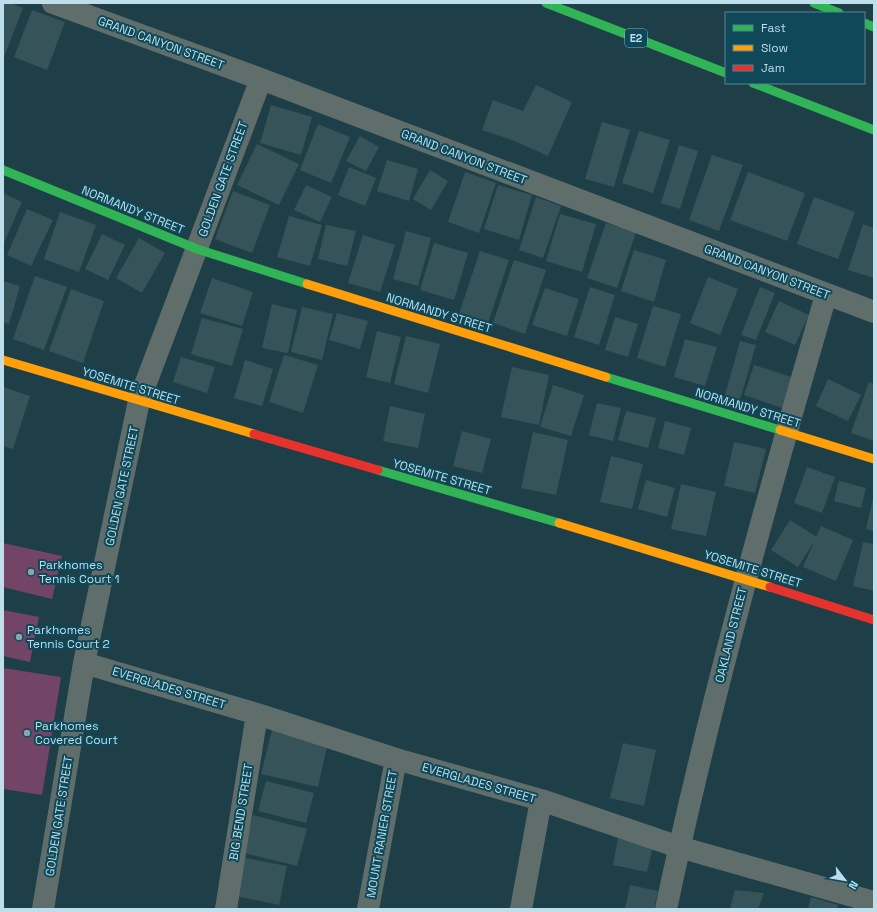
<svg xmlns="http://www.w3.org/2000/svg" width="877" height="912" font-family="'Space Grotesk',sans-serif">
<style>
.green{fill:#724465}
.building{fill:#355359}
.lines{fill:none;stroke-linecap:round;stroke-linejoin:round}
.street{stroke:#606e6b;stroke-width:22}
.fast{stroke:#30b455;stroke-width:9}
.slow{stroke:#ff9f0a;stroke-width:9}
.jam{stroke:#e5322d;stroke-width:9}
.poi-dot{fill:#86a6b2;stroke:#0e4859;stroke-width:1.5}
.labels{text-anchor:middle;dominant-baseline:central;stroke-width:4;stroke-linejoin:round;paint-order:stroke}
.shield{fill:#0e4859;stroke:#88b1bf;stroke-width:1}
.shield-label{font-size:11px;font-weight:bold;fill:#bddeeb}
.street-label{font-size:12px;fill:#bddeeb;stroke:#0e4859}
.poi-label{font-size:12px;fill:#bddeeb;stroke:#0e4859;text-anchor:start}
</style>
<rect width="100%" height="100%" fill="#1f3f48"/>
<!-- green -->
<path class="green" d="M3,543L62,556L52,599L3,587Z
M3,610L39,617L30,662L3,656Z
M3,668L61,677L42,795L3,789Z"/>
<!-- building -->
<path class="building" d="M3,3H11L23,8L3,60Z
M32,10L65,22L47,70L14,57Z
M536,85L572,102L548,156L512,140L482,130L493,100L523,111Z
M271,105L312,117L301,155L260,143Z
M602,122L630,130L614,187L585,179Z
M318,124L350,137L331,183L300,170Z
M639,131L670,140L653,193L622,183Z
M360,136L379,147L366,171L346,161Z
M257,144L299,164L279,205L237,185Z
M679,145L698,151L680,209L661,203Z
M712,155L743,165L719,231L689,220Z
M387,160L418,169L409,201L377,191Z
M349,167L376,178L365,206L338,195Z
M430,170L448,181L431,210L413,199Z
M465,172L496,183L479,233L448,222Z
M748,172L805,193L787,241L730,220Z
M306,185L332,197L320,222L294,210Z
M498,185L532,195L519,240L484,229Z
M233,191L270,205L252,253L215,239Z
M3,193L22,202L3,245Z
M536,197L561,206L543,258L519,250Z
M814,197L855,212L838,259L797,244Z
M27,209L53,220L31,266L7,255Z
M60,212L96,225L79,272L44,259Z
M560,214L596,224L582,272L546,261Z
M289,216L322,225L310,266L277,257Z
M606,223L636,232L617,288L587,278Z
M863,224L874,228V278L848,270Z
M326,225L356,231L347,266L318,259Z
M406,231L431,238L418,286L393,279Z
M102,234L125,245L108,280L85,269Z
M363,235L395,245L380,292L348,283Z
M139,238L165,253L142,293L116,278Z
M434,243L468,253L454,300L420,290Z
M634,250L666,260L654,302L621,291Z
M480,251L509,260L487,326L458,317Z
M514,260L546,270L525,334L493,323Z
M35,276L67,287L44,350L13,339Z
M708,277L738,289L720,335L690,323Z
M212,278L253,292L242,326L200,313Z
M3,281L20,286L9,324L3,322Z
M590,287L615,295L599,345L574,337Z
M760,287L775,293L756,340L741,335Z
M545,288L579,299L567,336L532,325Z
M71,289L104,301L83,363L49,351Z
M779,301L809,315L795,345L765,332Z
M272,304L297,310L288,353L262,348Z
M653,306L681,314L665,367L637,358Z
M302,307L333,314L322,360L291,352Z
M337,313L368,321L360,349L329,340Z
M615,317L638,324L628,357L605,350Z
M202,318L243,329L232,366L191,354Z
M377,331L401,337L390,383L366,377Z
M406,336L440,344L428,393L394,384Z
M685,339L717,347L705,386L674,377Z
M740,341L756,345L740,400L725,395Z
M284,355L318,365L303,413L269,402Z
M181,357L215,367L207,393L173,382Z
M245,360L273,369L262,406L234,398Z
M754,365L798,379L788,410L744,395Z
M512,367L549,375L539,425L501,417Z
M828,379L861,395L848,421L816,406Z
M869,382L874,384V441L851,433Z
M553,385L584,395L571,436L540,427Z
M3,387L30,396L13,449L3,446Z
M597,403L621,408L613,441L589,435Z
M390,406L425,414L418,448L383,441Z
M626,411L656,418L648,448L618,440Z
M665,421L691,428L684,455L658,448Z
M462,431L491,439L482,473L453,466Z
M533,432L568,440L556,495L521,488Z
M734,442L766,449L755,493L724,486Z
M611,456L643,464L632,509L600,502Z
M807,467L835,477L822,513L794,503Z
M646,480L675,488L667,517L638,509Z
M839,481L866,488L861,508L834,501Z
M681,484L716,492L706,536L671,529Z
M873,499H874V531L866,529Z
M790,520L817,537L798,567L771,550Z
M821,526L853,540L836,581L803,567Z
M863,542L874,544V591L853,586Z
M272,730L328,742L318,787L261,774Z
M623,743L656,750L644,806L610,798Z
M266,781L314,793L306,823L258,811Z
M253,815L307,829L297,866L244,853Z
M618,838L653,846L647,872L613,865Z
M245,858L287,866L279,905L236,896Z
M630,885L658,891L654,909H625Z
M735,890L764,893L758,909H730Z
M811,897L838,905L837,909H808Z"/>
<g class="lines">
<!-- street -->
<path class="street" d="M53,3L261,79L874,312
M84,663L257,714L396,759L541,800L679,847L874,902
M43,909L84,663L139,401L261,79
M226,909L257,714
M368,909L396,759
M521,909L541,800
M666,909C710,702 767,498 826,295"/>
<!-- fast -->
<path class="fast" d="M546,3L726,73
M814,3L839,13
M864,23L874,27
M753,83L874,130
M3,170L197,249L307,284
M606,377L780,430
M378,470L559,523"/>
<!-- slow -->
<path class="slow" d="M307,284L606,377
M3,360L254,434
M780,430L874,459
M559,523L770,587"/>
<!-- jam -->
<path class="jam" d="M254,434L378,470
M770,587L874,620"/>
</g>
<!-- markers -->
<g class="poi-dot">
<circle cx="31" cy="572" r="4"/>
<circle cx="19" cy="637" r="4"/>
<circle cx="27" cy="733" r="4"/>
</g>
<g class="labels">
<!-- shield labels -->
<rect class="shield" x="625" y="29" width="22" height="18" rx="3"/>
<g class="shield-label">
<text x="636" y="38">E2</text>
</g>
<!-- street labels -->
<g class="street-label">
<text transform="translate(161 43) rotate(20)">GRAND CANYON STREET</text>
<text transform="translate(464 157) rotate(21)">GRAND CANYON STREET</text>
<text transform="translate(223 179) rotate(-70)">GOLDEN GATE STREET</text>
<text transform="translate(133 210) rotate(22)">NORMANDY STREET</text>
<text transform="translate(767 272) rotate(21)">GRAND CANYON STREET</text>
<text transform="translate(439 313) rotate(17)">NORMANDY STREET</text>
<text transform="translate(131 386) rotate(17)">YOSEMITE STREET</text>
<text transform="translate(748 408) rotate(17)">NORMANDY STREET</text>
<text transform="translate(442 477) rotate(16)">YOSEMITE STREET</text>
<text transform="translate(122 486) rotate(-78)">GOLDEN GATE STREET</text>
<text transform="translate(753 569) rotate(17)">YOSEMITE STREET</text>
<text transform="translate(731 635) rotate(-76)">OAKLAND STREET</text>
<text transform="translate(169 688) rotate(17)">EVERGLADES STREET</text>
<text transform="translate(479 783) rotate(16)">EVERGLADES STREET</text>
<text transform="translate(241 812) rotate(-81)">BIG BEND STREET</text>
<text transform="translate(59 816) rotate(-81)">GOLDEN GATE STREET</text>
<text transform="translate(382 834) rotate(-80)">MOUNT RANIER STREET</text>
</g>
<!-- poi labels -->
<g class="poi-label">
<text x="39" y="565">Parkhomes<tspan x="39" dy="14">Tennis Court 1</tspan></text>
<text x="27" y="630">Parkhomes<tspan x="27" dy="14">Tennis Court 2</tspan></text>
<text x="35" y="726">Parkhomes<tspan x="35" dy="14">Covered Court</tspan></text>
</g>
</g>
<!-- border -->
<rect width="877" height="912" fill="none" stroke="#bddeeb" stroke-width="8"/>
<!-- legend -->
<rect x="725" y="12" width="140" height="72" fill="#0e4859" stroke="#548493"/>
<rect x="733" y="25" width="20" height="6" fill="#30b455" stroke="#548493"/>
<text x="761" y="32" font-size="12" fill="#bddeeb">Fast</text>
<rect x="733" y="45" width="20" height="6" fill="#ff9f0a" stroke="#548493"/>
<text x="761" y="52" font-size="12" fill="#bddeeb">Slow</text>
<rect x="733" y="65" width="20" height="6" fill="#e5322d" stroke="#548493"/>
<text x="761" y="72" font-size="12" fill="#bddeeb">Jam</text>
<!-- north arrow -->
<g transform="translate(845 880) rotate(121)" stroke="#0e4859" stroke-width="3" paint-order="stroke">
<path d="M0-3L7 15L0 10L-7 15Z" fill="#bddeeb"/>
<text y="-6" font-size="11" font-weight="bold" text-anchor="middle" fill="#bddeeb">N</text>
</g>
</svg>
